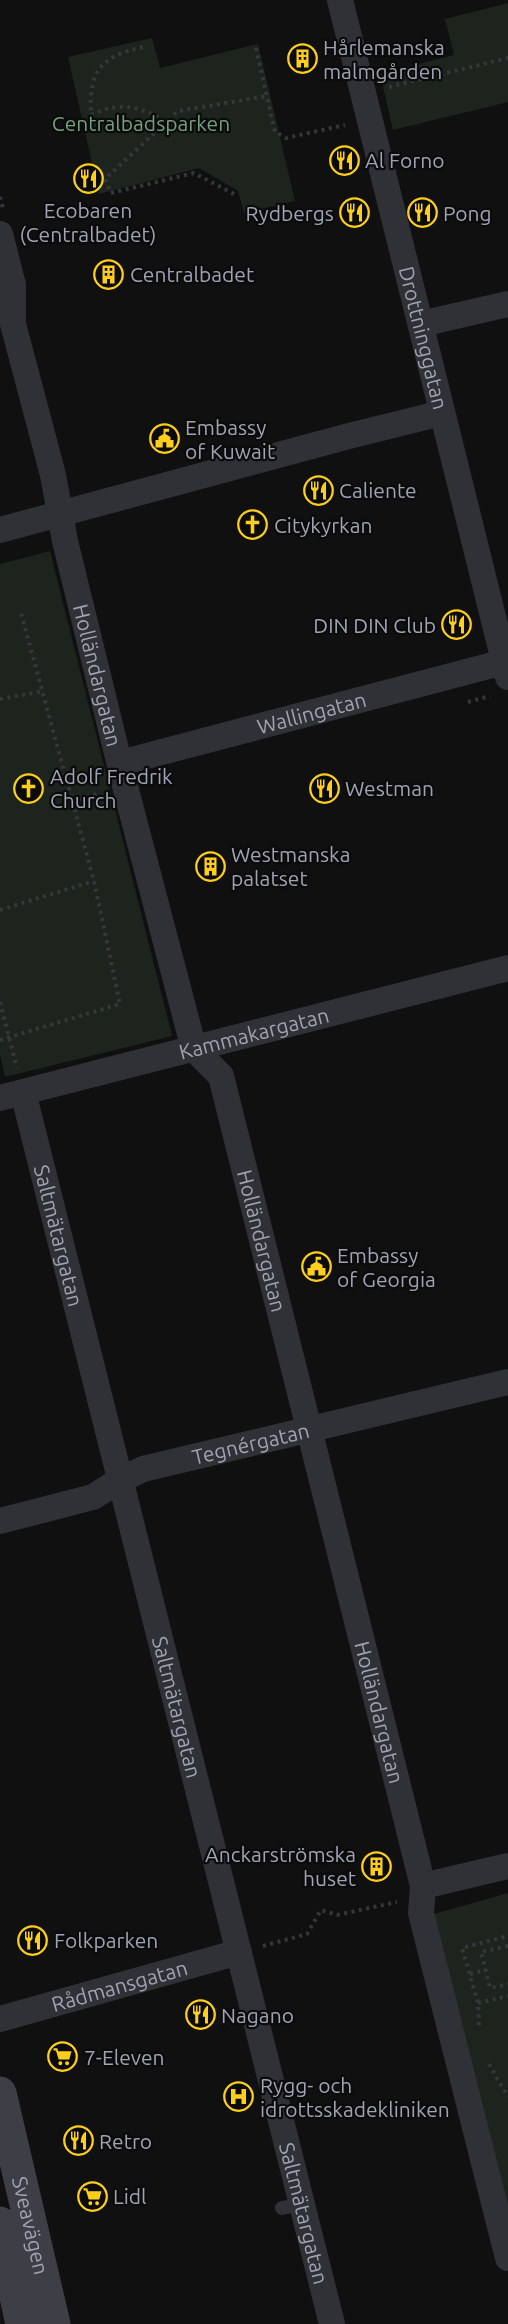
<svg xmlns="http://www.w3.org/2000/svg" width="508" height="2324" font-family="Ubuntu,sans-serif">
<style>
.green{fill:#1c241d}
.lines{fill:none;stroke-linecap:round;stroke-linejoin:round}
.path{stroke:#36373d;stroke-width:4;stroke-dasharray:3 4.5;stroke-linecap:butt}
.lane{stroke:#303136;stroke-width:14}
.street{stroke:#303136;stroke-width:26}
.secondary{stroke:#3e3f46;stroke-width:33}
.labels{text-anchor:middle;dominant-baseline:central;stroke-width:4.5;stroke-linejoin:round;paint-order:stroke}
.poi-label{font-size:21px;fill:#a0a3b3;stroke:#0b0b0c;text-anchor:start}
.park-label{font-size:21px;fill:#75a07d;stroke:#0b0b0c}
.street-label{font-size:21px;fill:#a0a3b3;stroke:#0b0b0c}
</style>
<rect width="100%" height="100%" fill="#101011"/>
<!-- green -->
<path class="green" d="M508,3V102L393,130L380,74L454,55L445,19Z
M152,38L160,68L258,44L295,201L244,213L238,191L199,168L99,194L68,57Z
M50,551L172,1036L5,1077L0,1055V564Z
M508,1893V2216L434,1914Z"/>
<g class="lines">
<!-- path -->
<path class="path" d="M143,47C100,57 89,70 91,115C119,101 141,106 166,122
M256,48L275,132L286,138L345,125
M389,87L508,58
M234,194L194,173L111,193L105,179L178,111L267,96
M0,197L3,208
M0,699L44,691
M468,702L490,696
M72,802L100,793
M0,910L94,881
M0,1002L17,1068
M0,1040L120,1004L94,881L21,613
M263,1946L307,1934L321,1910L337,1915L397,1902
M508,1946L481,1952L490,1988L508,1984
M470,1974L485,1970
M478,2003L508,1996
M479,2025L478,2003L462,1948L508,1936
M489,2064L508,2097"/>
<!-- lane -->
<path class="lane" d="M282,2208L302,2204"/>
<!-- street -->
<g class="street">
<path id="s1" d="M340,0L508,677"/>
<path id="s2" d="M0,234L13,285V324L53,475L65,541L125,786L194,1049L221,1076L423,1886L421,1913L508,2258"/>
<path d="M421,324L508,304"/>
<path d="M0,530L349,436L442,413"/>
<path id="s3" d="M120,763L504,662"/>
<path id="s4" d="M23,1092L332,2324"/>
<path id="s5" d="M0,1098L508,968"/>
<path id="s6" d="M0,1521L93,1497L120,1480L143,1469L508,1382"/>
<path d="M423,1886L508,1866"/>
<path id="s7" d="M0,2019L239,1952"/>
</g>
<!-- secondary -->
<g class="secondary">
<path id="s8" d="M0,2093L54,2324"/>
<path d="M0,2223L22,2324"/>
</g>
</g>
<!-- icons -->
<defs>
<symbol id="building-ring" viewBox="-11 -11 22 22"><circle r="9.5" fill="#0b0b0c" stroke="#fecf1a" stroke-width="1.5"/><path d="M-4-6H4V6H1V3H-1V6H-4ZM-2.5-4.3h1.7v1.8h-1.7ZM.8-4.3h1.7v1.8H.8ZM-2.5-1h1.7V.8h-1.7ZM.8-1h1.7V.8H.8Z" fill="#fecf1a"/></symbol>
<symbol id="restaurant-ring" viewBox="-11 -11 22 22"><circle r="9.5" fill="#0b0b0c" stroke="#fecf1a" stroke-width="1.5"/><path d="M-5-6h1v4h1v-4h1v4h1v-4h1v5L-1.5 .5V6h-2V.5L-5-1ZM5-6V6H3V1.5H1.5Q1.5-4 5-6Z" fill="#fecf1a"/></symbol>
<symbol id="civic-ring" viewBox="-11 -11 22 22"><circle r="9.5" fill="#0b0b0c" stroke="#fecf1a" stroke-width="1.5"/><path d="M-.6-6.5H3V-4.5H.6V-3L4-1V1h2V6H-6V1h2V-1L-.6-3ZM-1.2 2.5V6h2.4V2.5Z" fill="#fecf1a"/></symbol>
<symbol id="church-ring" viewBox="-11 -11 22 22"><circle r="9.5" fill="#0b0b0c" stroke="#fecf1a" stroke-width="1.5"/><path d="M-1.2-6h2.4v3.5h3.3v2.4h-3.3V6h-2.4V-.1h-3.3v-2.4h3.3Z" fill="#fecf1a"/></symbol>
<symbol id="supermarket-ring" viewBox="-11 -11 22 22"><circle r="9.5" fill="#0b0b0c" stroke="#fecf1a" stroke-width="1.5"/><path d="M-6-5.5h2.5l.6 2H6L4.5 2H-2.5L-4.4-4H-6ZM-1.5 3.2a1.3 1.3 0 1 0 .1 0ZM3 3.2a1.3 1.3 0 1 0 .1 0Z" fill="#fecf1a"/></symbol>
<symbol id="hospital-ring" viewBox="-11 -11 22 22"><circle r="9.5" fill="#0b0b0c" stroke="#fecf1a" stroke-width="1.5"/><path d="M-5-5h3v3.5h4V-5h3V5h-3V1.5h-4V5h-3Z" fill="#fecf1a"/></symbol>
</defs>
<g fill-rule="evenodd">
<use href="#building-ring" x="286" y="42" width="33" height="33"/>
<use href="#restaurant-ring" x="328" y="144" width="33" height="33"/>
<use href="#restaurant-ring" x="72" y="162" width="33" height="33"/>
<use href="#restaurant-ring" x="338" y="196" width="33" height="33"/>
<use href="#restaurant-ring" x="406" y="196" width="33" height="33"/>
<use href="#building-ring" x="92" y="258" width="33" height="33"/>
<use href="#civic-ring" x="148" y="422" width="33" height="33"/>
<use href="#restaurant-ring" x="302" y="474" width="33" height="33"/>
<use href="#church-ring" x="236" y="508" width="33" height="33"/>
<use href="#restaurant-ring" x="440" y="608" width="33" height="33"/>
<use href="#church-ring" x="12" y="772" width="33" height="33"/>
<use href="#restaurant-ring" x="308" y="772" width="33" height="33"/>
<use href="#building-ring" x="194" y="850" width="33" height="33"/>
<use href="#civic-ring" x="300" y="1250" width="33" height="33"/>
<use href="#building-ring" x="360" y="1850" width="33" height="33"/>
<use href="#restaurant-ring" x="16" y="1924" width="33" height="33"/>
<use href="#restaurant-ring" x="184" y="1998" width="33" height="33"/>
<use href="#supermarket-ring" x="46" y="2040" width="33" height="33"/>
<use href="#hospital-ring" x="222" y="2080" width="33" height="33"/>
<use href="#restaurant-ring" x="62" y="2124" width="33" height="33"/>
<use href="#supermarket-ring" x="76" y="2180" width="33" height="33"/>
</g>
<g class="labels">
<!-- poi labels -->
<g class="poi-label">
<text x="323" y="47">Hårlemanska<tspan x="323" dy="24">malmgården</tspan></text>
<text x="365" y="160">Al Forno</text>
<text x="88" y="210" text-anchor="middle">Ecobaren<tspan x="88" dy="24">(Centralbadet)</tspan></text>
<text x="334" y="213" text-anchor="end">Rydbergs</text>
<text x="443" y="213">Pong</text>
<text x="130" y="274">Centralbadet</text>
<text x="185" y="427">Embassy<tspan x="185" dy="24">of Kuwait</tspan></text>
<text x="339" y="490">Caliente</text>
<text x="274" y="525">Citykyrkan</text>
<text x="436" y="625" text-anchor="end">DIN DIN Club</text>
<text x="50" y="776">Adolf Fredrik<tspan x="50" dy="24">Church</tspan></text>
<text x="345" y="788">Westman</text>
<text x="231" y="854">Westmanska<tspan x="231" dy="24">palatset</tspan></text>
<text x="337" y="1255">Embassy<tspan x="337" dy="24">of Georgia</tspan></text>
<text x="356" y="1854" text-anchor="end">Anckarströmska<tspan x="356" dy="24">huset</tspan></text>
<text x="54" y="1940">Folkparken</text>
<text x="221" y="2015">Nagano</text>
<text x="84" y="2057">7-Eleven</text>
<text x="260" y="2085">Rygg- och<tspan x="260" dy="24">idrottsskadekliniken</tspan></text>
<text x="99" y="2141">Retro</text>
<text x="113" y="2196">Lidl</text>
</g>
<!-- park labels -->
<g class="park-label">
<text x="141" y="123">Centralbadsparken</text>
</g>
<!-- street labels -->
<g class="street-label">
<text stroke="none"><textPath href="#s1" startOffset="348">Drottninggatan</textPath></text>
<text stroke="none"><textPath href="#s2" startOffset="453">Holländargatan</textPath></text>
<text stroke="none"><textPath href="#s3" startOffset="198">Wallingatan</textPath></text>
<text stroke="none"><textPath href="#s5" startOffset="262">Kammakargatan</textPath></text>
<text stroke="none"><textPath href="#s4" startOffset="148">Saltmätargatan</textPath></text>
<text stroke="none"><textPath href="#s2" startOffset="1047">Holländargatan</textPath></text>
<text stroke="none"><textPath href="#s6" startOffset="264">Tegnérgatan</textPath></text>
<text stroke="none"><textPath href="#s4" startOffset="634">Saltmätargatan</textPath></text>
<text stroke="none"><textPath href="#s2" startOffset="1533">Holländargatan</textPath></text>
<text stroke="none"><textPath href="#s7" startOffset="124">Rådmansgatan</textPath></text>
<text stroke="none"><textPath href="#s4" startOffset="1156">Saltmätargatan</textPath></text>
<text stroke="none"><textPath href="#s8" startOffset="136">Sveavägen</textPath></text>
</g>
</g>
</svg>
